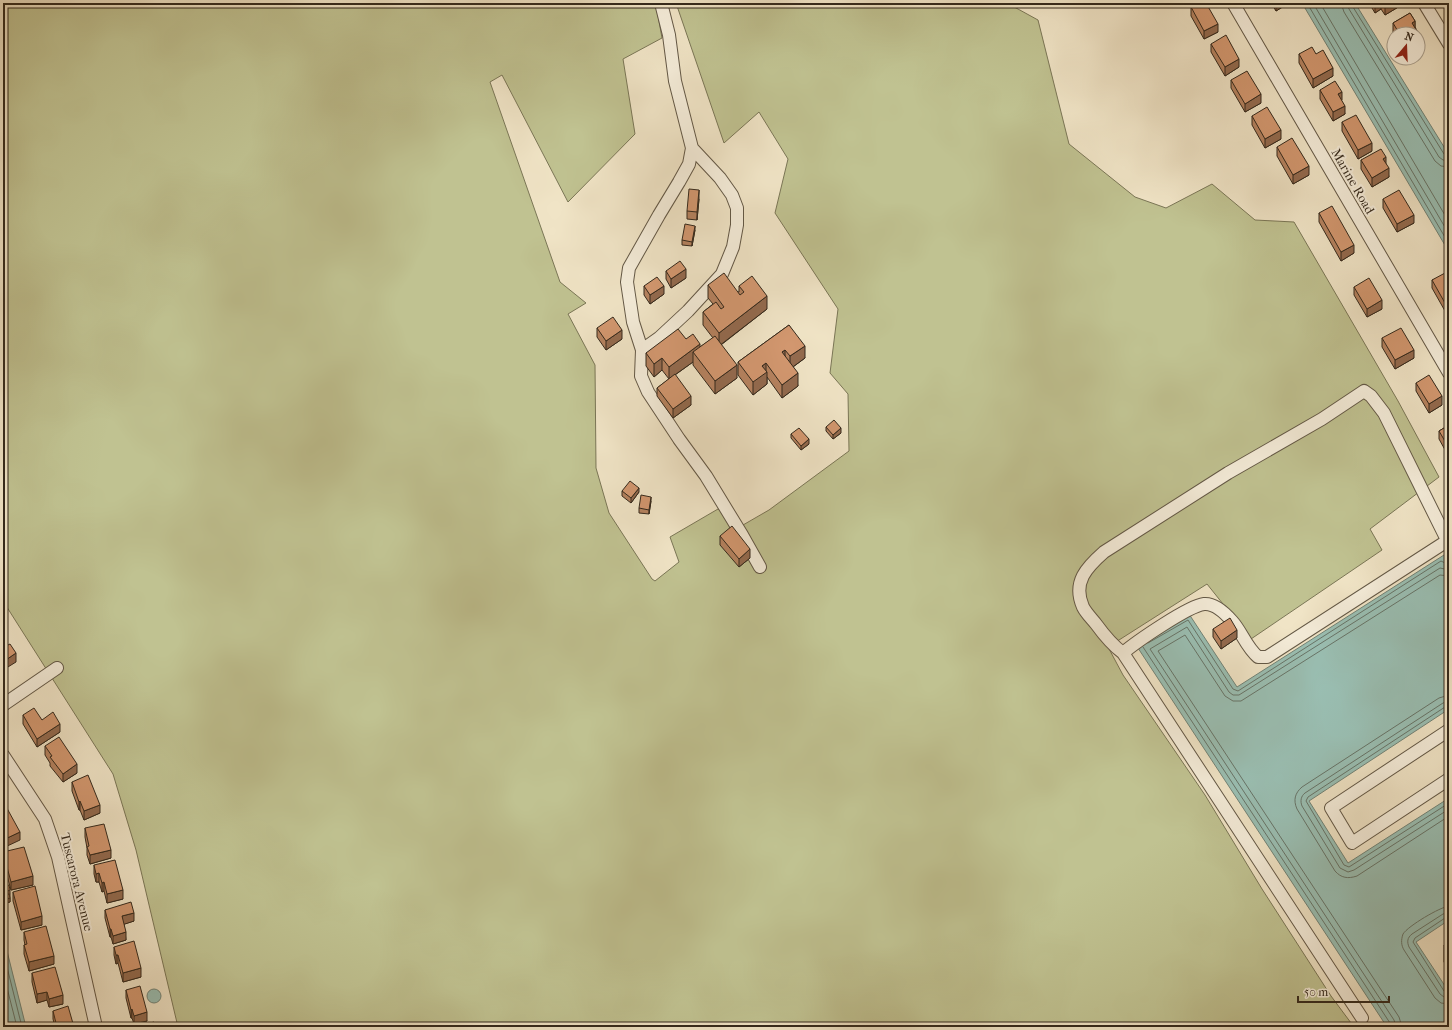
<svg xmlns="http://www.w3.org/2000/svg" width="1452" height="1030" font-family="'IM FELL French Canon',serif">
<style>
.green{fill:#c0c291;stroke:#7a7656}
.water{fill:#9abfb3;stroke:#718377}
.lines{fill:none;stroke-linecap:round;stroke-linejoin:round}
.shore{stroke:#677468;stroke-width:1}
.minor-casing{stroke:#635846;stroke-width:14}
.minor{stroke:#f5edda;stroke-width:12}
.wall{fill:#b5825f;stroke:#34291c}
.shaded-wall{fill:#936a4e;stroke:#34291c}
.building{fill:#d2976f;stroke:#34291c}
.labels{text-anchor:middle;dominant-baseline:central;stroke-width:4;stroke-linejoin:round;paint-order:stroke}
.street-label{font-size:13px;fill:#34291c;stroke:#f5edda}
</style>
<rect width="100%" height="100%" fill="#f0e4c6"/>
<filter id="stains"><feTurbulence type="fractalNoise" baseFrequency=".005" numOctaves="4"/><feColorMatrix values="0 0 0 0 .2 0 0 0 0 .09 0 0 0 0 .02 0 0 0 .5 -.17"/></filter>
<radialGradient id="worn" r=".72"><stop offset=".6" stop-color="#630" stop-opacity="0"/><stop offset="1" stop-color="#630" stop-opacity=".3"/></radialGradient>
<!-- green -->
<path class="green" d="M3,3H668L657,10L662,38L623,59L635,134L568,202L502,75L490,82L560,282L586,303L568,314L595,365L596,468L609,513L652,579L655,581L679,562L670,537L718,509L743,525L769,510L849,451L848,394L830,373L838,309L775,213L788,159L759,112L724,143L676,3H1007L1038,20L1069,144L1135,197L1166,208L1212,184L1255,220L1294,222L1398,401L1439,477L1370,529L1382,550L1251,639L1207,584L1108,647L1123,675L1205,795L1262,889L1331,996L1354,1027H178L136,850L113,774L3,601Z"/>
<!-- water -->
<path class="water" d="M1302,3H1355L1449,155V252Z
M1444,555L1449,564V709L1309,801L1348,863L1449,798V920L1416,942L1449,992V1027H1387L1136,645L1189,614L1237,687Z
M3,935L26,1027H3Z
M147 996a7 7 0 1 1 14 0a7 7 0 1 1-14 0Z"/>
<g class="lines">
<!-- shore -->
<path class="shore" d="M1307,3L1449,244
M1313,3L1449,234
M1320,3L1449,222
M1341,3L1344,12L1435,161L1441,166L1449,167
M1347,3L1349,9L1439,157L1443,160L1449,161
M1352,3L1353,7L1444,154L1449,156
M1148,643L1188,620L1233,689L1238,691L1441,561L1449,565
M1143,647L1390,1023V1027
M1449,695L1439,698L1302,787C1295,793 1293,800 1297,809L1335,871C1341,878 1348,879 1357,876L1449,816
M1449,701L1443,703L1305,793C1301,796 1300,801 1302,806L1340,868L1348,872L1354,870L1449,809
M1449,706L1445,707L1308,797L1306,801L1344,865L1349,867L1449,803
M1449,906C1440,907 1408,926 1403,934C1401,940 1401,945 1404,950L1435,998L1441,1003L1449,1004
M1449,912L1443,914L1412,934C1407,938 1407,942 1409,947L1440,994L1444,997L1449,998
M1449,917L1445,918L1415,938L1413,942L1444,991L1449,993
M3,951L22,1027
M3,972L17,1027
M1396,1027L1394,1020L1150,649L1187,627L1229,692L1233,695H1239L1440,568L1449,570
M1402,1027L1399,1017L1158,651L1185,635L1225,696L1233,701H1241L1440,575L1449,576"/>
<defs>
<path id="minor" d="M661,3L669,35L675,81L692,148L720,178L732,195L737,208V225L733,247L722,274L688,311L659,338L642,350L633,322L627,282L629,268L659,215L679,182L689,164L692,148
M1233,3L1449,373
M1424,3L1449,44
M642,350L641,376L648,392L679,439L706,476L742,535L760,567
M1123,653C1136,642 1188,606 1204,604C1214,603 1225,613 1232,621C1242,632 1246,647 1258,657H1267L1447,541
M3,705L57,668
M1449,730L1331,808L1352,843L1449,779
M3,755L45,819L58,857L96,1027
M1362,1018L1123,653C1112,645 1104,635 1096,624C1092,619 1086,613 1083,607C1072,582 1087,567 1104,552L1228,473L1322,419L1364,391L1371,396L1384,413L1449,544"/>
</defs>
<!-- minor casing -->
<use href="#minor" class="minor-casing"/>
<!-- minor -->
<use href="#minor" class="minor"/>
</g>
<!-- wall -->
<path class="wall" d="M1266,3H1289L1276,11L1271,3L1267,5Z
M1369,3H1400V6L1385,15L1381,9L1375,13Z
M1191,7L1218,32L1204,39L1191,16Z
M1410,13L1415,21V27L1423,41V49L1418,52V34H1395L1393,32V23Z
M1393,36H1394V46L1393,44Z
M1211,44L1239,67L1225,76L1211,52Z
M1299,54H1316L1333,76L1313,88L1299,63Z
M1231,80L1261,103L1245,112L1231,88Z
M1320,90L1342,100H1341L1345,114L1333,121L1320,99Z
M1449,111V125L1447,121V113Z
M1252,116L1281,139L1265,148L1252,125Z
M1342,122L1372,151L1358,159L1342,131Z
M1277,147L1309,175L1293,184L1277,156Z
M1361,160L1386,164L1389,177L1372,187L1361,169Z
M699,199L697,220L687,219V211Z
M1383,199L1414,223L1397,232L1383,208Z
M1319,213L1354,253L1341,261L1319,222Z
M695,230L692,246L682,245V240Z
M666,271L686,278L671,288L666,279Z
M1446,275L1445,311L1432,288V280Z
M708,285L739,292V286L767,309L721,345L737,378L715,394L693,365V362L675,375L691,405L673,418L657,396V388L669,379L662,370L654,377L646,366V353L686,339L700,347L713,338L703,325V312L713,304L708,298Z
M644,286L664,294L650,304L644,295Z
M1354,287L1382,309L1367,317L1354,295Z
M789,325L805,358L793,367L798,386L782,398L767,377V384L753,395L738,375V362Z
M597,328L622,339L606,350L597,337Z
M1382,338L1414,358L1395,369L1382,347Z
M1416,383L1442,405L1429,413L1416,391Z
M1449,425V457L1439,439V431Z
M826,427L841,433L833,439L826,431Z
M791,434L809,444L801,450L791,438Z
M622,491L639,492L631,503L622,496Z
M651,501L649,514L639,513V508Z
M720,536L750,558L739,567L720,545Z
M1213,629L1237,638L1221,649L1213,637Z
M23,715L42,720L60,732L37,747L23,724Z
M45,746L77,773L63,782L50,766V763L45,755Z
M72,782L100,813L84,820L80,810H79L72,791Z
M85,828L111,858L90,864L87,855V848L85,837Z
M3,852L33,885L11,890L3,861Z
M94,865L123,899L107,903L104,891L102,892L99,882H96L94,874Z
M4,887L10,894V902L5,903L4,899V895H5Z
M13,892L42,925L21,930L13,901Z
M105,910L134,921L124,924L126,940L113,944L111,937H110L105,918Z
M24,932L54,964L29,971L24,954V945H25L24,940Z
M1449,942V969L1444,962V945Z
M114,947L141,977L123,982L118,963L116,964L114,955Z
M32,973L63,1004L49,1007L47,1000L37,1003L32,982Z
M126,990L147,1021L134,1024L132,1018H131L126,998Z
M53,1011L74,1027H55L53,1019Z"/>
<!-- shaded-wall -->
<path class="shaded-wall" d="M1276,3H1289L1276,11Z
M1377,3H1381V9L1375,13V4Z
M1391,3H1400V6L1385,15V6Z
M1415,21V30L1412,23Z
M1218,24V32L1204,39V31Z
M1423,41V49L1418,52V44Z
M1403,58H1409L1403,61Z
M1239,59V67L1225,76V67Z
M1333,68V76L1313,88V79Z
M1342,92V100L1338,103V94Z
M1261,94V103L1245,112V104Z
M1345,106V114L1333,121V112Z
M1281,130V139L1265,148V139Z
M1372,143V151L1358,159V150Z
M1386,157V165L1383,159Z
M1309,166V175L1293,184V175Z
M1389,168V177L1372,187V178Z
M699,190V199L697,220V212Z
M1414,215V223L1397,232V224Z
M695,226V230L692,246V242Z
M1354,245V253L1341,261V252Z
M686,269V278L671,288V279Z
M664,286V294L650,304V295Z
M767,296V309L719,346V333Z
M1382,300V309L1367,317V309Z
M1449,301V309L1445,311V303Z
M622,330V339L606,350V341Z
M700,344V356L693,352V362L669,379V367Z
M805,346V358L790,369V356Z
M785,350V362L782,352Z
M1414,350V358L1395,369V360Z
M662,358V370L654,377V364Z
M766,363V373L767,372V384L753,395V382L762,366Z
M737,365V378L715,394V381Z
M798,373V386L782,398V385Z
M691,396V405L673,418V409Z
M1442,396V405L1429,413V404Z
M841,428V433L833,439V435Z
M809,439V444L801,450V446Z
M639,488V492L631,503V498Z
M651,497V501L649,514V510Z
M750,549V558L739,567V559Z
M1237,630V638L1221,649V641Z
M16,653V662L3,670V662Z
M60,724V732L37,747V739Z
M77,764V773L63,782V774Z
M80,801V810H79V802Z
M100,805V813L84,820V811Z
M20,832V840L3,848V840Z
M111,850V858L90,864V855Z
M99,873V882H96V874Z
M33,876V885L11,890V882Z
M104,882V891L102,892V883Z
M10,890V894L5,896V892Z
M123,890V899L107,903V894Z
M10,898V902L5,903V899Z
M134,913V921L122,925V916Z
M42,916V925L21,930V922Z
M110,929H111V937H110Z
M126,932V940L113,944V936Z
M116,955H118V963L116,964Z
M54,956V964L29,971V962Z
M141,968V977L123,982V973Z
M47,992V1000L37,1003V994Z
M63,995V1004L49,1007V999Z
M132,1009V1018H131V1010Z
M147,1012V1021L134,1024V1016Z"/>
<!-- building -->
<path class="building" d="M1199,3H1206L1218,24L1204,31L1191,7Z
M1383,3H1391L1385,6Z
M1410,13L1415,21L1412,23L1423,41L1418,44V34H1397L1399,33L1393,23Z
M1226,35L1239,59L1225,67L1211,44Z
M1312,47L1316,54L1323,50L1333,68L1313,79L1299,54Z
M1247,71L1261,94L1245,104L1231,80Z
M1335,81L1342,92L1338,94L1345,106L1333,112L1320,90Z
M1267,107L1281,130L1265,139L1252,116Z
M1449,111V116L1447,113Z
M1356,115L1372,143L1358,150L1342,122Z
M1292,138L1309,166L1293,175L1277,147Z
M1381,149L1386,157L1383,159L1389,168L1372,178L1361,160Z
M689,189L699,190L697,212L687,211Z
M1399,190L1414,215L1397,224L1383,199Z
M1332,206L1354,245L1341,252L1319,213Z
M685,224L695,226L692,242L682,240Z
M680,261L686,269L671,279L666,271Z
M724,273L740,295L744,292L739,286L752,276L767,296L719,333L703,312L716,302L721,309L724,307L708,285Z
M1445,273L1446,275L1449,274V301L1445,303L1432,280Z
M657,277L664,286L650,295L644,286Z
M1369,278L1382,300L1367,309L1354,287Z
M613,317L622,330L606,341L597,328Z
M789,325L805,346L790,356L785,350L782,352L798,373L782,385L766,363L762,366L767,372L753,382L738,362Z
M1401,328L1414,350L1395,360L1382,338Z
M678,329L686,339L693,334L700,344L669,367L662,358L654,364L646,353Z
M715,336L737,365L715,381L693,352Z
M675,374L691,396L673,409L657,388Z
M1429,375L1442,396L1429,404L1416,383Z
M834,420L841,428L833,435L826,427Z
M1449,425V448L1439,431Z
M799,428L809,439L801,446L791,434Z
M630,481L639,488L631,498L622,491Z
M641,495L651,497L649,510L639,508Z
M732,526L750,549L739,559L720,536Z
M1230,618L1237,630L1221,641L1213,629Z
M10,644L16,653L3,662V646L4,647Z
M34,708L42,720L53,712L60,724L37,739L23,715Z
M59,737L77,764L63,774L50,757L52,756L45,746Z
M88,775L100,805L84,811L80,801L79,802L72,782Z
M3,801L20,832L3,840Z
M104,824L111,850L90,855L87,847L89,846L85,828Z
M24,847L33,876L11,882L3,852Z
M115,860L123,890L107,894L104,882L102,883L99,873L96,874L94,865Z
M9,885L10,890L5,892L4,887Z
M35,886L42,916L21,922L13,892Z
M9,894L10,898L5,899L4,895Z
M131,902L134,913L122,916L126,932L113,936L111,929H110L105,910Z
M46,926L54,956L29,962L24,945L27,944L24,932Z
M134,941L141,968L123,973L118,955H116L114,947Z
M1449,942V952L1444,945Z
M55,967L63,995L49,999L47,992L37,994L32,973Z
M140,986L147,1012L134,1016L132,1009L131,1010L126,990Z
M68,1006L74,1027H57L53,1011Z
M154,1022L156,1027H135Z"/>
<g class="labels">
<!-- street labels -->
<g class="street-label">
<text transform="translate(1353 181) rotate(60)">Marine Road</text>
<text transform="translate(77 882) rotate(76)">Tuscarora Avenue</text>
</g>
</g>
<!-- margin -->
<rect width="1452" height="1030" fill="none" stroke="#f0e4c6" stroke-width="16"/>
<rect x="4" y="4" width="1444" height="1022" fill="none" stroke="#34291c" stroke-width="2"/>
<rect x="8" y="8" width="1436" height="1014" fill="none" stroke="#34291c"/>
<!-- north arrow -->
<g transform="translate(1406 46) rotate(19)"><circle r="19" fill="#f5edda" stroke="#a89f8e"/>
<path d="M0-3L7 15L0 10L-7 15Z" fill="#8f2418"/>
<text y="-6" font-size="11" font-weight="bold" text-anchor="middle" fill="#34291c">N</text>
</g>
<!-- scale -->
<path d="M1298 996v6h91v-6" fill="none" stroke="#34291c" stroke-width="2"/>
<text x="1304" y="996" font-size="12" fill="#34291c" stroke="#f5edda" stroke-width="3" paint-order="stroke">50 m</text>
<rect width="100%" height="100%" filter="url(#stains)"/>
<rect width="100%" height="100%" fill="url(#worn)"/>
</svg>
